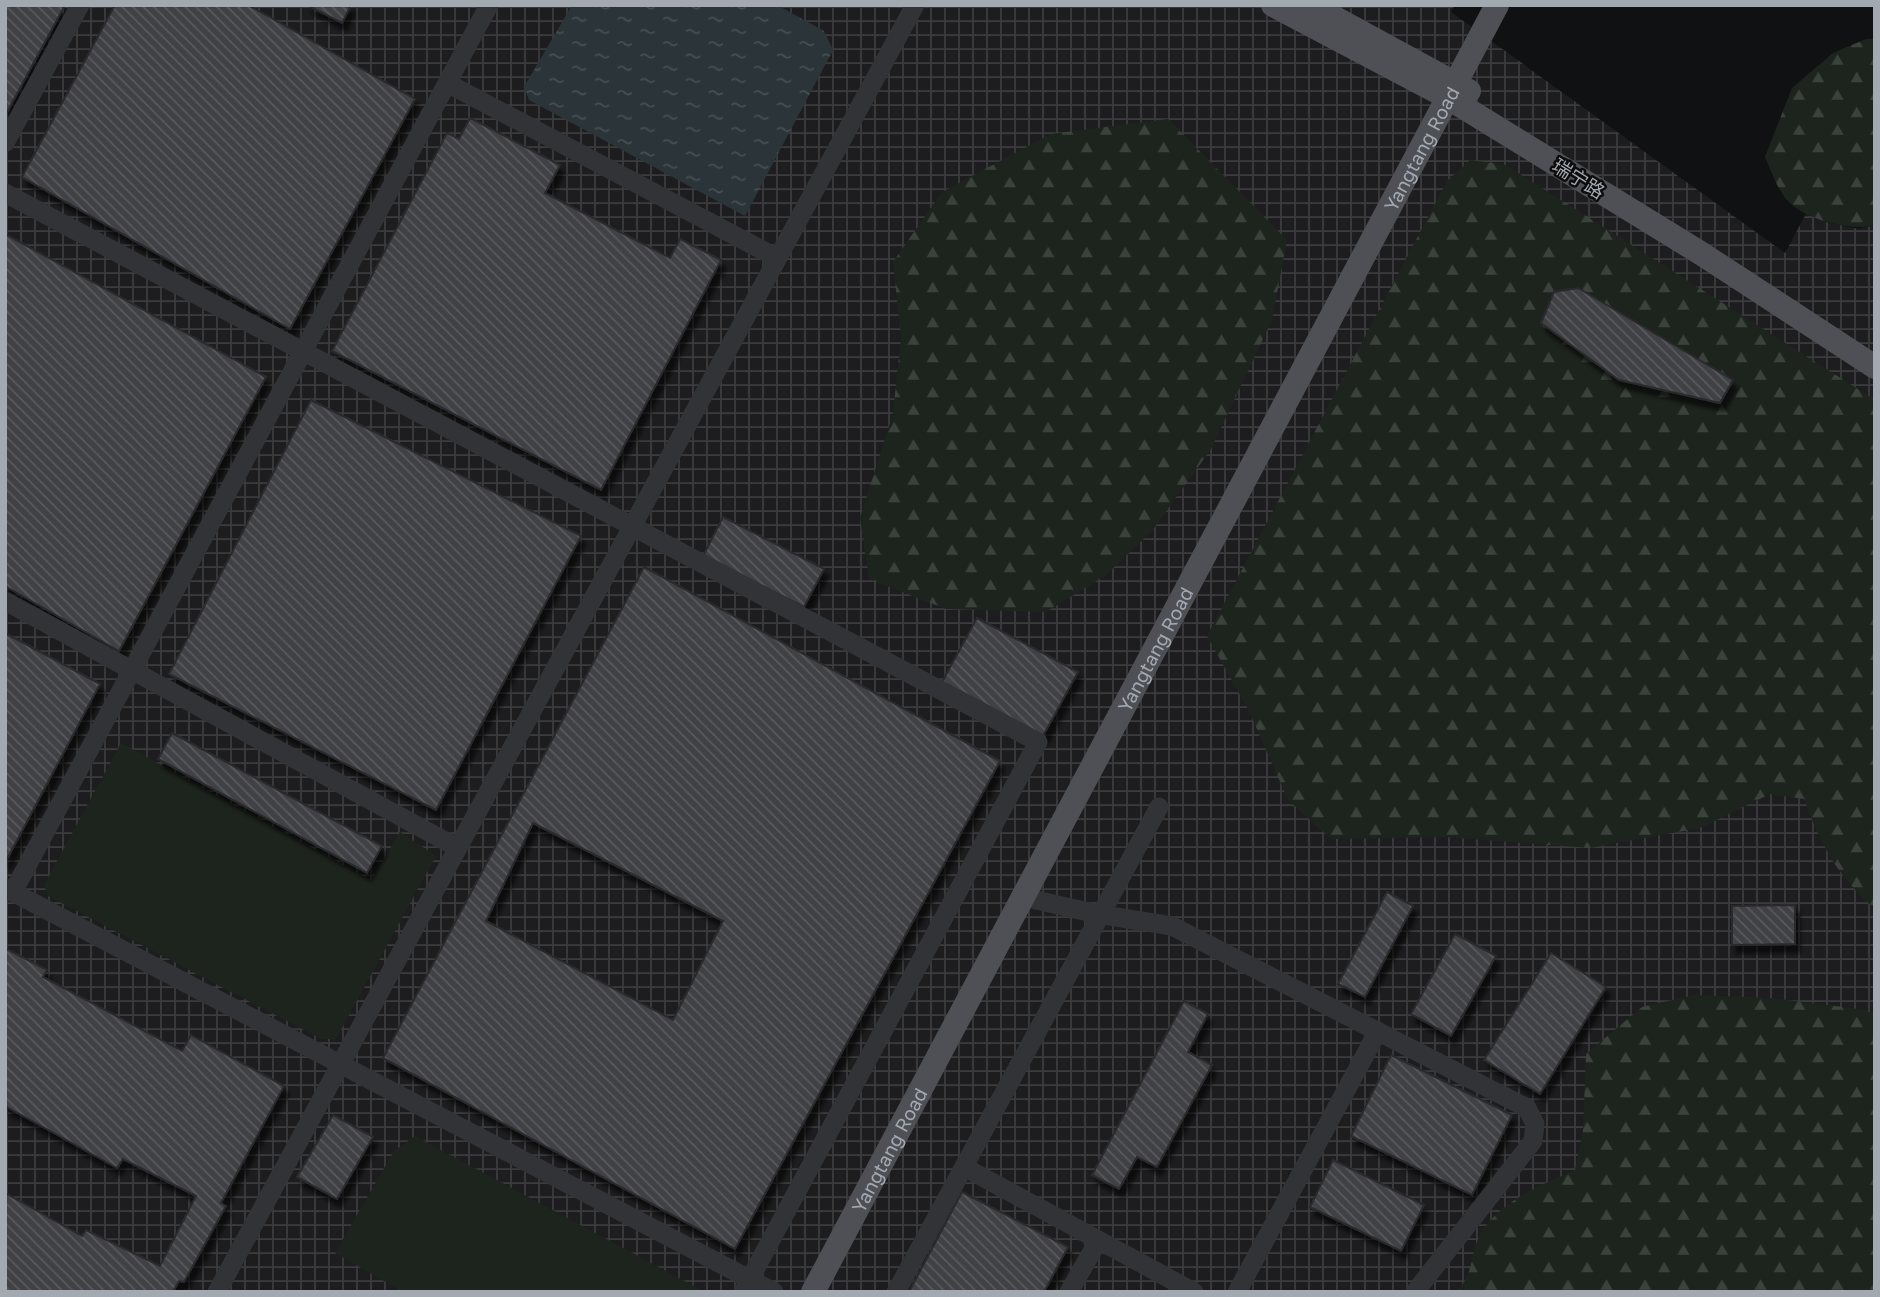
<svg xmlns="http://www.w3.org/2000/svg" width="1880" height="1297" font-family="'Golos Text','Noto Sans SC',sans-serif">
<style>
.industrial{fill:url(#industrial-grid)}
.grass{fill:#1d241d}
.forest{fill:url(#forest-firs)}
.water{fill:url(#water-ripples)}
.building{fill:url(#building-back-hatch);stroke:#2b2b2e;stroke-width:2;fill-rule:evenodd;filter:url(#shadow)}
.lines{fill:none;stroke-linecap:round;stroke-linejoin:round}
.minor{stroke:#323336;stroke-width:19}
.major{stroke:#4e5055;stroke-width:24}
.labels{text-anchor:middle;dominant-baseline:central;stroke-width:5;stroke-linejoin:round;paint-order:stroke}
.street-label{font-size:19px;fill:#a3a9b1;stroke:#0c0c0d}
</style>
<defs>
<pattern id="industrial-grid" width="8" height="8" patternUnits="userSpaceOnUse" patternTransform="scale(1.75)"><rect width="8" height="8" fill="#1d1d1f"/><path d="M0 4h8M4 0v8" fill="none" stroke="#3b3b3d"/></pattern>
<pattern id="forest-firs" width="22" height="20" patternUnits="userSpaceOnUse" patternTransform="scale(1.75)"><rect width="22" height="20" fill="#1d241d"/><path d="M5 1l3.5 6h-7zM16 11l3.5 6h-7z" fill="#3b413b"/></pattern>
<pattern id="water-ripples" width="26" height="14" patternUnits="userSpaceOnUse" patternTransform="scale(1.75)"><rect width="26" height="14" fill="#2b3439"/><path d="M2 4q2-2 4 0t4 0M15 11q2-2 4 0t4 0" fill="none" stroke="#474f53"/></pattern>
<pattern id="building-back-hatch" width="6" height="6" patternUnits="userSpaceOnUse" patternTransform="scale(1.75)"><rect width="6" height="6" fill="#3f4145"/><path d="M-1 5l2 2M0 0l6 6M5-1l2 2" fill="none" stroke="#585a5d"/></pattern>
<filter id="shadow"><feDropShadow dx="4.5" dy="8" stdDeviation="2" flood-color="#0009"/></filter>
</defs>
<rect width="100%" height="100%" fill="#101112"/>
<!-- industrial -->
<path class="industrial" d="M5,5H1455L1451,12L1785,253L1807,212L1826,222L1859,229L1875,225V1292H5Z"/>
<!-- grass -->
<path class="grass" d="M121,743L371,880L400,832L436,856L336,1039H321L48,896L44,885Z
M415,1136L705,1292H403L335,1253L394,1151Z"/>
<!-- forest -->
<path class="forest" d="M1866,39H1875V225C1852,232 1804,219 1788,201C1778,191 1771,170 1765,157L1792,88L1833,53Z
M1168,119L1287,240L1272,320L1211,449L1152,531L1106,575L1046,612L946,609L869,579L860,518L893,413L901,338L893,262L942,192L1051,134Z
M1470,160L1506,165L1875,400V909C1837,876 1821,845 1804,799L1770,794L1700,828L1590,848L1445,837L1331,839L1288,800L1249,711L1207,636L1447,181Z
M1694,995L1772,998L1866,1010L1875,1016V1292H1455C1475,1276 1469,1254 1481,1233C1501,1200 1542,1185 1575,1170L1583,1131L1586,1054L1642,1007Z"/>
<!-- water -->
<path class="water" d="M572,5H777L824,31L833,50L745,216L529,100L524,87Z"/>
<!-- building -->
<path class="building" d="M5,5H65L5,116Z
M115,5H248L415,99L290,329L22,177Z
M307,5H351L342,23Z
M470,118L560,165L545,193L670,258L680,239L721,260L601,490L332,351L447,133L459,139Z
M5,234L266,377L119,651L5,586Z
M1578,288L1733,380L1720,403L1619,380L1541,323L1554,292Z
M311,400L581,536L436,810L169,674Z
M723,517L824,569L804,607L703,556Z
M644,567L1000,761L735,1249L383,1058ZM533,823L723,921L673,1020L486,921Z
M977,618L1078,672L1043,736L942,682Z
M5,633L100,684L5,863Z
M172,733L382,846L367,873L158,759Z
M1387,892L1413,906L1365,997L1338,984Z
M1795,905V944L1732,945V906Z
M1455,934L1496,956L1451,1036L1411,1014Z
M5,948L47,970L43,977L182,1051L191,1035L284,1086L221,1203L226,1206L184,1282L179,1281L173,1292H5V1193L82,1236L86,1230L160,1266L196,1196L123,1159L117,1168L5,1106Z
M1551,953L1606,987L1540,1094L1484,1060Z
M1184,1001L1208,1014L1188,1052L1212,1065L1157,1167L1137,1157L1119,1189L1092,1175Z
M1391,1055L1512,1115L1472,1195L1351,1136Z
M333,1115L373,1137L337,1199L297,1177Z
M1333,1160L1424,1205L1401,1251L1310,1207Z
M962,1192L1068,1247L1044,1292H909Z"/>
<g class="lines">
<!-- minor -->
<path class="minor" d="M447,83L777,258
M5,143L80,5
M5,193L1038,742L743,1292
M5,601L458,848
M5,888L774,1292
M13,892L489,5
M1023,897L1097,914L1172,926L1527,1108L1535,1124L1533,1141L1415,1292
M964,1167L1194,1292
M217,1292L915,5
M896,1292L1159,807
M1069,1292L1098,1241
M1237,1292L1378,1031"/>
<!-- major -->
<g class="major">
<path d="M1273,5L1447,97L1702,254L1875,367"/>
<path d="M1311,5L1469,91"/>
<path id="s1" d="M813,1292L1497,5"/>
</g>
</g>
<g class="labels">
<!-- street labels -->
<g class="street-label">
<text stroke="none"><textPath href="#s1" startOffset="1295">Yangtang Road</textPath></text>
<text transform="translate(1579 178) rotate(32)">瑞宁路</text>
<text stroke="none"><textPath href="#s1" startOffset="728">Yangtang Road</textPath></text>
<text stroke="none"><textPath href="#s1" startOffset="161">Yangtang Road</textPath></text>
</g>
</g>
<!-- border -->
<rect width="1880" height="1297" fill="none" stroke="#a3a9b1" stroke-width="14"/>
</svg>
